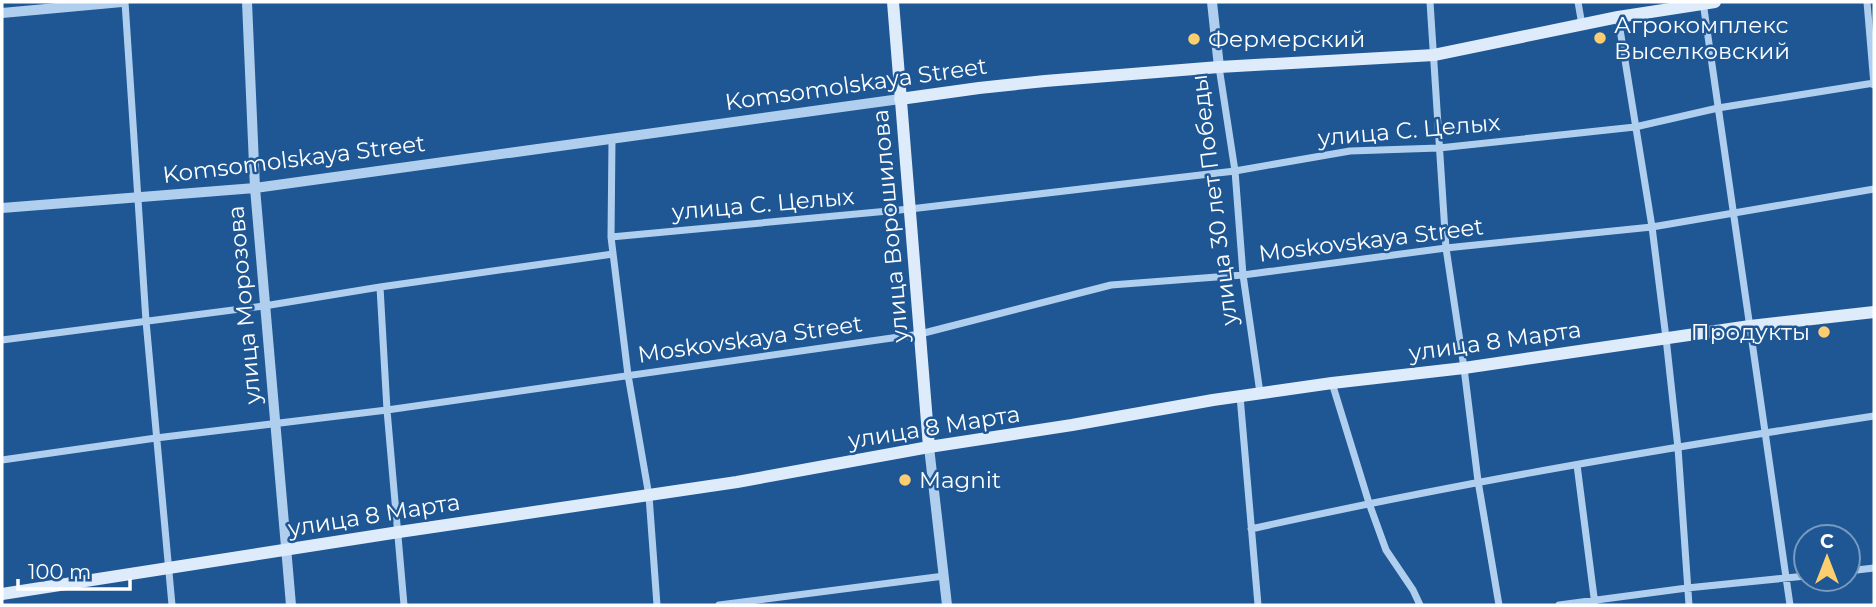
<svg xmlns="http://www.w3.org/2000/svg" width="1876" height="607" font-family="Montserrat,sans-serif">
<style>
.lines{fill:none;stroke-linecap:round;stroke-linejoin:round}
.minor{stroke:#b0cfee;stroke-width:7}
.tertiary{stroke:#b0cfee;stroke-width:10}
.secondary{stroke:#ddebfa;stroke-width:12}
.poi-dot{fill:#fdce70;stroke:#1e5794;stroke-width:2.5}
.labels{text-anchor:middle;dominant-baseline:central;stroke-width:5;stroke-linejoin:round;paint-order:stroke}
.poi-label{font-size:23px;fill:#fff;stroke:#1e5794;text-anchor:start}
.street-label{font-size:23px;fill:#fff;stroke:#1e5794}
</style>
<rect width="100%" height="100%" fill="#1e5794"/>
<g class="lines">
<!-- minor -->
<path class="minor" d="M125,2L146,321L172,605
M1430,2L1446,248L1464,368L1478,481L1499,605
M1578,2L1582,25
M1703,2L1790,605
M1867,2L1874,85
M1618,17L1652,227L1666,338L1678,448L1689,605
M1219,67L1235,171L1243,275L1260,393
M612,140L611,237L628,375L649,496L657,605
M611,237L910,209L1235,171L1350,151L1439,148L1635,127L1718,108L1874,83
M380,287L387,410L404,605
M2,340L264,306L380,287L613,254
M1332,383L1369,503L1386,550L1413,590L1420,605
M1240,396L1258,605
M2,460L156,438L387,410L920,334L1111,285L1243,275L1446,248L1652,227L1874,189
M1577,465L1595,605
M1251,529C1457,483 1665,448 1874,416
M1848,571L1874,568
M719,605L944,576
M1559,605L1687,588L1806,576"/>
<!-- tertiary -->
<path class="tertiary" d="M247,2L255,188L291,605
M1212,2L1219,67
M2,13L122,2
M2,208L255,188L900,99
M929,447L947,605"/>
<!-- secondary -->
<path class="secondary" d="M893,2L929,447
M900,99L979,88L1045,81L1219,67L1434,55L1618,17L1715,2
M2,594L399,532L737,482L929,447L1072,425L1213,400L1332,383L1464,368L1750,326L1874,312"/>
</g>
<!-- markers -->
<g class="poi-dot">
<circle cx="1600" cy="38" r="7"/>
<circle cx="1194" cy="39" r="7"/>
<circle cx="1824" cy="332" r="7"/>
<circle cx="905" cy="480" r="7"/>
</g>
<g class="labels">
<!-- poi labels -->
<g class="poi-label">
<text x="1614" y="25">Агрокомплекс<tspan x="1614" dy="26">Выселковский</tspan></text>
<text x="1208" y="39">Фермерский</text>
<text x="1810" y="332" text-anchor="end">Продукты</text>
<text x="919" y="480">Magnit</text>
</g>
<!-- street labels -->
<g class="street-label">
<text transform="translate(856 84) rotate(-8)">Komsomolskaya Street</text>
<text transform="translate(1409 130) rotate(-5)">улица С. Целых</text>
<text transform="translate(294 159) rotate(-7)">Komsomolskaya Street</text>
<text transform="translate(1214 200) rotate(-97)">улица 30 лет Победы</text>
<text transform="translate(763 204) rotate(-5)">улица С. Целых</text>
<text transform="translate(890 226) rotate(-95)">улица Ворошилова</text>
<text transform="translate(1371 240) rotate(-7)">Moskovskaya Street</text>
<text transform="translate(244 305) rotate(-95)">улица Морозова</text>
<text transform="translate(750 339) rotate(-8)">Moskovskaya Street</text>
<text transform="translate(1495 341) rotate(-8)">улица 8 Марта</text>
<text transform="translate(934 427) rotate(-9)">улица 8 Марта</text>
<text transform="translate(374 515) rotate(-9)">улица 8 Марта</text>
</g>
</g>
<!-- border -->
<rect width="1876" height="607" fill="none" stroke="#ffffff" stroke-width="7"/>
<!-- north arrow -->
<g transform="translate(1827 558)"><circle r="33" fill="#1e5794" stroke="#789abf" stroke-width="2"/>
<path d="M0-5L12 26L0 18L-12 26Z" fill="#fdce70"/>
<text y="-10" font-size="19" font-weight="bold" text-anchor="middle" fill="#ffffff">С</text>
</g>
<!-- scale -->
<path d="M18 579v10h112v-10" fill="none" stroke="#ffffff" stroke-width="3.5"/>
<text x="28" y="579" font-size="21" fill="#ffffff" stroke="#1e5794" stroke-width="5" paint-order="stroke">100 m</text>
</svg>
